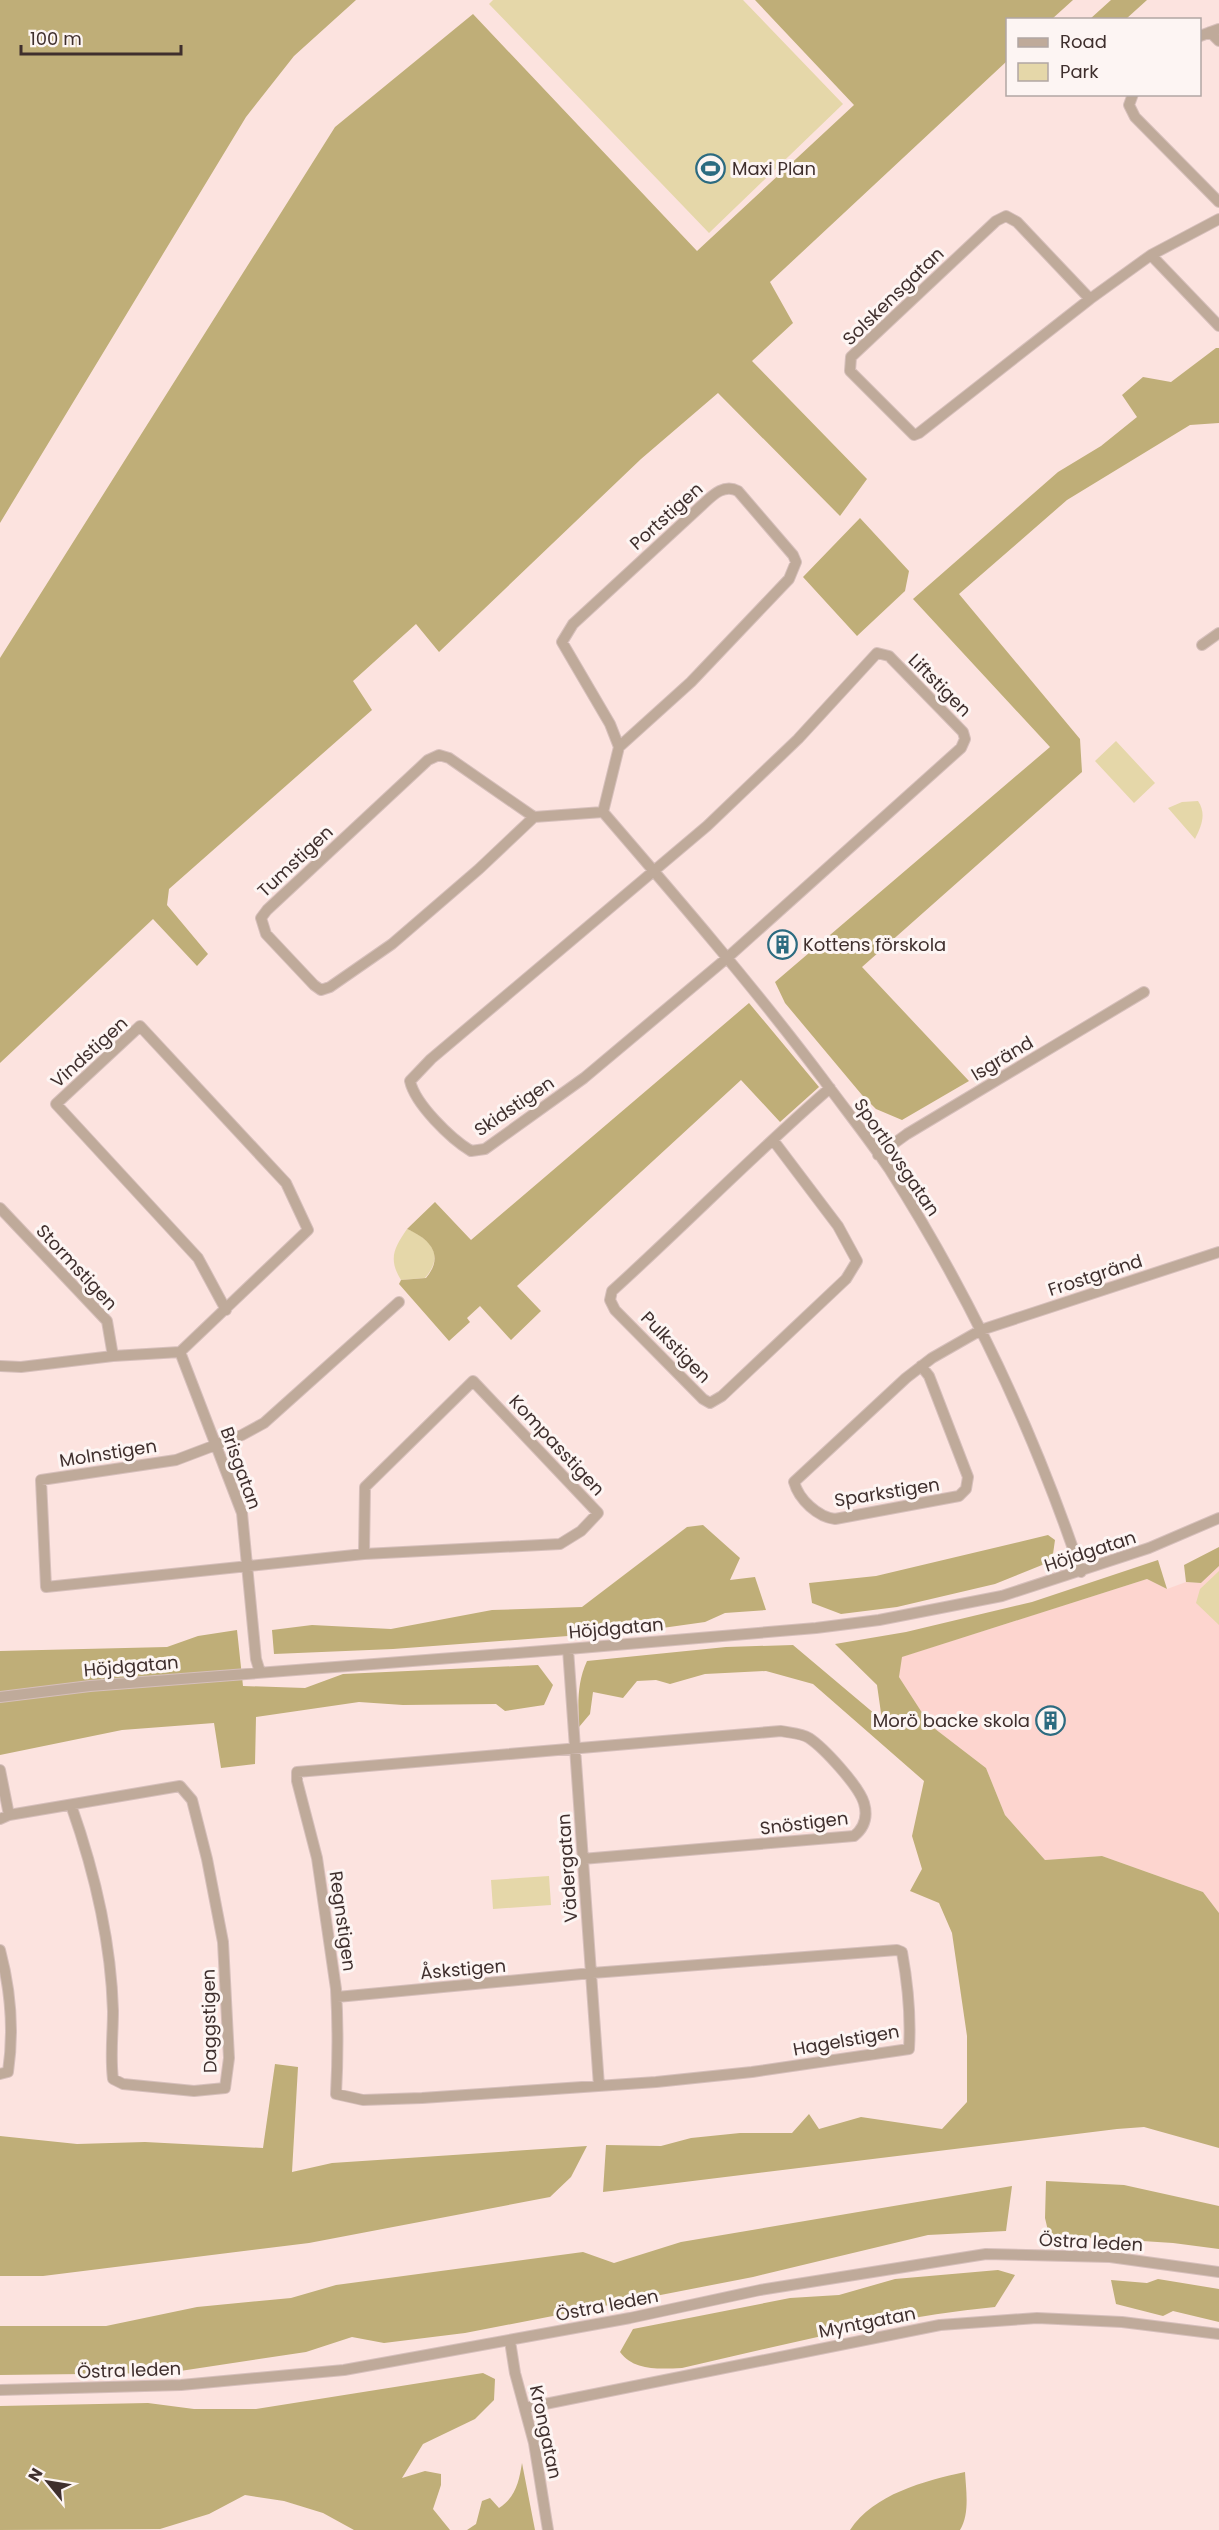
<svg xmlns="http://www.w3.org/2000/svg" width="1219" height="2530" font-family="Poppins,sans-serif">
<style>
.built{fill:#fdd5cf}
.green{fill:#e5d7a9}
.forest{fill:#bfae78}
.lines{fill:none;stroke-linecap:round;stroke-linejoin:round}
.minor-casing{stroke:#d6bfbb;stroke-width:12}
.minor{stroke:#bfaa9a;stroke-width:10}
.labels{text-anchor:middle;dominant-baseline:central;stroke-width:6;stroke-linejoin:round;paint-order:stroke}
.poi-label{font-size:18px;fill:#3f2f2d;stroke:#fdf5f3;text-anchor:start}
.street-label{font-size:18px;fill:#3f2f2d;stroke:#fdf5f3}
</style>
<rect width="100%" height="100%" fill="#fce3df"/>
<!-- built -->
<path class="built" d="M1219,1566V1913L1203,1892L1102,1856L1045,1860L1005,1815L986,1768L930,1725L899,1677L901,1657L1147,1579L1167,1589L1186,1582L1201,1583Z"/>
<!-- green -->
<path class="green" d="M493,0H743L843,104L709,233L489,4Z
M1116,741L1155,783L1134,803L1095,761Z
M1198,801C1207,814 1201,827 1195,839L1168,808L1182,802Z
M407,1229C431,1239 445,1255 425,1278L401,1280C388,1259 394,1248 407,1229Z
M1219,1571V1625L1196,1603L1200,1589Z
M549,1876L551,1905L493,1909L491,1880Z"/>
<!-- forest -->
<path class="forest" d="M0,0H356L294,56L246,117L0,523Z
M755,0H1073L1052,19L1008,20L1007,61L770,282L793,323L752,361L867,479L840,516L718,393L641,459L439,652L416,624L353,681L372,710L169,889L167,905L208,954L197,966L153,919L0,1063V658L335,127L473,14L697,251L854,105Z
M1111,0H1147L1126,19H1090Z
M1216,348H1219V423L1190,425L1067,500L959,594L1080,739L1082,772L862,967L969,1081L902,1120L876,1109L862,1095L785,1003L775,982L1050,747L913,599L1058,472L1101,446L1137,417L1122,395L1143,377L1171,382Z
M860,518L909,571L905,591L857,636L803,577Z
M749,1003L819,1087L780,1122L741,1080L517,1286L541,1311L511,1340L480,1306L467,1318L470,1322L449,1341L399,1284L401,1280L426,1278C445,1255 430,1239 407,1229L435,1202L471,1240Z
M703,1525L740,1558L730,1580L755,1577L766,1610L725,1613L705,1622L648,1630L393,1649L274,1654L272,1630L312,1625L391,1629L492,1610L582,1607L687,1527Z
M1048,1535L1055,1540L1052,1561L995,1584L897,1607L841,1614L812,1603L809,1583L876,1576Z
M1219,1547V1566L1201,1583L1186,1582L1184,1565Z
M1158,1560L1167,1589L1147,1579L902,1657L899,1677L930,1725L986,1768L1005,1815L1045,1860L1102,1856L1203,1892L1219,1913V2148L1144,2127L1117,2129L603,2192L606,2145L661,2146L691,2138L740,2133H792L809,2114L819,2129L861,2117L942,2129L967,2102V2036L952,1933L939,1903L910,1891L922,1869L912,1836L924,1781L813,1684L766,1671L705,1674L670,1684L656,1680L637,1681L623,1698L593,1692L590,1714L579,1727C578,1703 577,1683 587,1661L726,1647L793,1645L882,1720L877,1685L835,1644L906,1632L1032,1602Z
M237,1630L243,1686L305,1688L343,1674L538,1665L553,1685L544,1705L505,1711L496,1704L403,1705L359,1702L256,1717L255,1764L221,1768L214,1723L122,1730L0,1755V1651L167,1647L198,1636Z
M275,2064L298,2067L292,2172L332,2163L587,2146L571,2177L550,2197L309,2243L43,2276H0V2136L77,2144L145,2142L263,2148Z
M1046,2181L1124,2185L1219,2206V2249L1173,2243L1049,2235L1045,2218Z
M1012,2186L1006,2231L928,2235L753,2277L465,2333L384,2343L352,2337L306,2352L167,2373L0,2375V2326H106L197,2307L291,2298L336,2285L583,2252L614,2263L681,2242Z
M998,2270L1015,2275L995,2307C889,2317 785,2345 682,2368C659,2369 634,2371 620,2352L633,2329L790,2298L839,2295L895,2279Z
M1158,2279L1219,2289V2322L1173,2311L1163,2316L1116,2304L1111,2280L1147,2283Z
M483,2373L495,2379L494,2400L475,2419L423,2444L402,2478L425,2471L441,2474V2485L433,2509L450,2530H354L323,2513L284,2501L245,2495L209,2514L160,2529L0,2530V2406L148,2403L194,2409H256Z
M522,2463L535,2530H467L476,2524L482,2501L490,2498L499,2508C516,2497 519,2481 522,2463Z
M965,2472C966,2490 970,2514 960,2530H850C874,2494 924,2481 965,2472Z"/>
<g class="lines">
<defs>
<path id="minor" d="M1210,32L1219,41
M1200,36L1219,29
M1133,94L1129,105L1135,117L1219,202
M1151,255L1219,326
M1090,299L1017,222L1006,216L996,221L851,357L850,371L914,435L919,433L1090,299L1151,255L1219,219
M1202,645L1219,633
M877,653L889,656L963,732L965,739L961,748L727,958L584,1078L485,1149L471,1151C451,1139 415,1104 410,1081L431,1059L707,826L798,739Z
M603,812C678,899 753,986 823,1079C845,1109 869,1139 890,1170C970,1296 1034,1431 1081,1572
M603,812L619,747L610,724L562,642L573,624L701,506C711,497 723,483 738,491L793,555L796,562L789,579L691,682L619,747
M534,817L479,869L392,944L330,987L321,990L314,985L266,934L261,918L267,910L428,760L439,755L449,758L534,817L603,812
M773,1140L838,1226L857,1261L846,1279L722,1396L710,1403L703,1399L615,1310L610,1300L612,1291C685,1225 755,1153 830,1088
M878,1155L907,1134L1144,992
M0,1208L107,1321L113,1356
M180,1352L308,1230L286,1183L140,1026L56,1104L198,1258L226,1310
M180,1352L242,1513L256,1659L260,1672
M0,1366L21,1367L113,1356L180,1352
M921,1366L929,1376L968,1477L966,1489L959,1496L835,1519C818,1517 799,1500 794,1482L906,1378L932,1358L981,1330L1219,1252
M364,1554L365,1487L473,1381L598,1513L581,1531L560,1544L364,1554L46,1587L41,1480L176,1460L242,1435L264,1423L399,1302
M568,1649L599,2086
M0,1697L90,1686L568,1649L816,1628L879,1620L1002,1596L1149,1548L1219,1518
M0,1770L9,1815
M0,1819L9,1815L180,1786L192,1800L207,1859L223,1942L229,2058L225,2088L194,2091L123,2084L113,2079C110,2056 113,2034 113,2011C111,1941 94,1870 71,1805
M0,1950C11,1991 14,2031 8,2072L0,2074
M337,1997L592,1973L897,1950L902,1952C908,1985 911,2016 909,2049L752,2072L656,2082L422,2098L363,2100L336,2094C338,2058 338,2024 336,1989L317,1858L297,1781V1772L781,1731C790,1733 801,1733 809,1738C824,1748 859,1786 864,1803C868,1817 864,1828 854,1836L582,1859
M510,2341L515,2373L534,2443L548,2530
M0,2390L181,2385L344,2370L630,2318L760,2290L986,2254L1110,2257L1219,2272
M525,2408L940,2325L1037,2318L1122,2322L1219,2334"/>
</defs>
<!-- minor casing -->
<use href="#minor" class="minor-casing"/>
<!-- minor -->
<use href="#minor" class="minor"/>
</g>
<!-- icons -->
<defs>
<symbol id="stadium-ring" viewBox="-11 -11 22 22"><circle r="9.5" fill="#fdf5f3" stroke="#2c6b80" stroke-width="1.5"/><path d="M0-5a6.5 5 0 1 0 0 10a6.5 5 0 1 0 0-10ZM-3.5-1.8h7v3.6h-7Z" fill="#2c6b80"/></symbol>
<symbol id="building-ring" viewBox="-11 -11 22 22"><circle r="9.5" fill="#fdf5f3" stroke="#2c6b80" stroke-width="1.5"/><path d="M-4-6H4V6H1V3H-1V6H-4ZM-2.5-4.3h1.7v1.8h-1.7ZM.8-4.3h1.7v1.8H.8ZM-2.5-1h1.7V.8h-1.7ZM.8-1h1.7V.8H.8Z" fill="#2c6b80"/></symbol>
</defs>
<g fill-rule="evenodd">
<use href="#stadium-ring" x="694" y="152" width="33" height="33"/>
<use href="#building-ring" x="766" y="928" width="33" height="33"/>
<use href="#building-ring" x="1034" y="1704" width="33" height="33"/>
</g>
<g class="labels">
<!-- poi labels -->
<g class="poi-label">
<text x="732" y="168">Maxi Plan</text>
<text x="803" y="944">Kottens förskola</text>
<text x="1030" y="1720" text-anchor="end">Morö backe skola</text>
</g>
<!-- street labels -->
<g class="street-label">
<text transform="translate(893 296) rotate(-44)">Solskensgatan</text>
<text transform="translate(666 516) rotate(-42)">Portstigen</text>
<text transform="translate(940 685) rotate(45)">Liftstigen</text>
<text transform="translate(295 861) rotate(-43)">Tumstigen</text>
<text transform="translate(89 1052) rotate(-42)">Vindstigen</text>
<text transform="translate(1002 1058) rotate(-31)">Isgränd</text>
<text transform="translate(514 1106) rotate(-34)">Skidstigen</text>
<text transform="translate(897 1157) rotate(56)">Sportlovsgatan</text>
<text transform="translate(77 1267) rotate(47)">Stormstigen</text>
<text transform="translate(1095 1275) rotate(-18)">Frostgränd</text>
<text transform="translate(676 1347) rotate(46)">Pulkstigen</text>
<text transform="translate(557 1445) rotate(47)">Kompasstigen</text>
<text transform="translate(108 1453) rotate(-9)">Molnstigen</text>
<text transform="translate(241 1468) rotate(70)">Brisgatan</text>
<text transform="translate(887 1492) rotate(-9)">Sparkstigen</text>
<text transform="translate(1090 1551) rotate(-18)">Höjdgatan</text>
<text transform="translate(616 1628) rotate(-5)">Höjdgatan</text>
<text transform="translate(131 1666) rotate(-5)">Höjdgatan</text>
<text transform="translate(804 1823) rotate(-7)">Snöstigen</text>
<text transform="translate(567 1868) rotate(-94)">Vädergatan</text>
<text transform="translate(343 1921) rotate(82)">Regnstigen</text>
<text transform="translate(463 1969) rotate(-5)">Åskstigen</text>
<text transform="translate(209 2021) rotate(-91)">Daggstigen</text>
<text transform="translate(846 2040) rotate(-10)">Hagelstigen</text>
<text transform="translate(1091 2242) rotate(3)">Östra leden</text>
<text transform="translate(607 2305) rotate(-11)">Östra leden</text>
<text transform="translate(867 2322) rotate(-11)">Myntgatan</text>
<text transform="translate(129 2370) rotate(-2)">Östra leden</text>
<text transform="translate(546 2432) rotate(78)">Krongatan</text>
</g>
</g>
<!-- legend -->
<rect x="1006" y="18" width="195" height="78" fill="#fdf5f3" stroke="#b1a6a4" stroke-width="1.5"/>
<rect x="1018" y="38" width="30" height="9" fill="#bfaa9a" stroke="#b1a6a4" stroke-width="1.5"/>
<text x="1060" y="48" font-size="18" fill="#3f2f2d">Road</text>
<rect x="1018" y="63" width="30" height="18" fill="#e5d7a9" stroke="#b1a6a4" stroke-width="1.5"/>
<text x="1060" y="78" font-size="18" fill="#3f2f2d">Park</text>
<!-- north arrow -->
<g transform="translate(48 2482) rotate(300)" stroke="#fdf5f3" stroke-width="4.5" paint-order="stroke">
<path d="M0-4.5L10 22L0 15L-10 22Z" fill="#3f2f2d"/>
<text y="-9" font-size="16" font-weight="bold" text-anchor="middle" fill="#3f2f2d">N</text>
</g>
<!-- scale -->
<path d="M21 45v9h160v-9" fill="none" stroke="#3f2f2d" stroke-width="3"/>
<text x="30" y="45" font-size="18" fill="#3f2f2d" stroke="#fdf5f3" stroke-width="4.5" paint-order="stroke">100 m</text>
</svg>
